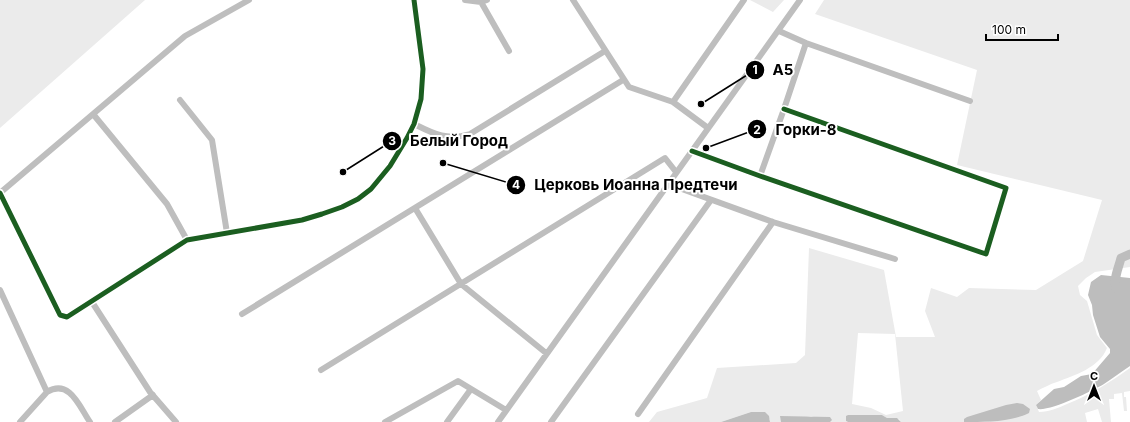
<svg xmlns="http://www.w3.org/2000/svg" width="1130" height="422" font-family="Inter,sans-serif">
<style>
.green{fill:#ebebeb;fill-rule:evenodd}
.water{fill:#bdbdbd}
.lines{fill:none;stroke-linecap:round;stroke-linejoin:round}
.river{stroke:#bdbdbd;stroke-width:9}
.minor{stroke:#bebebe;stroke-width:6}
.cycleway-casing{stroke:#fff;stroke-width:8}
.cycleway{stroke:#1b5e20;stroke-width:5}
.leader{fill:none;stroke:#000;stroke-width:1.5}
.callout-dot{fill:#000;stroke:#fff;stroke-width:1.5}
.mark-label{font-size:12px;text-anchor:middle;font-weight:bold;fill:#fff}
.callout-label{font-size:15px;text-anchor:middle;font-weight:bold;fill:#000;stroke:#fff;stroke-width:4;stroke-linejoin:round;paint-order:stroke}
</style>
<rect width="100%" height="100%" fill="#fff"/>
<!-- green -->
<path class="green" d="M0,0H145L0,128Z
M750,0H784L773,12Z
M824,0H1130V267L1095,272L1086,278L1078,286L1080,295L1087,301L1097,335L1107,348C1099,368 1075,375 1057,382C1050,384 1043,388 1037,391L1041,400L1036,405L1039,412C1049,412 1058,408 1067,404C1090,395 1109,383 1130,368V393V391L1124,392V397H1126L1127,411H1124L1122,393L1114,394V399H1109L1111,422H1102L1098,409L1085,413L1087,422H984L1023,416L964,421V422H901L899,419L887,418L882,415H848L846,421L848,422H830L811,416L781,422H770V419L751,412L721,422H649L657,412L707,398L717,368L796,363L805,355L809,248L884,270L896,337H935L925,311L931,288L957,297L969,288L1036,290L1083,261L1102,200L957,165L977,70L815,14ZM858,333L895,334L903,411L886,415L871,408L852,404Z"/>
<!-- water -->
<path class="water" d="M1101,275L1130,278V366C1121,372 1113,378 1104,384C1092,391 1051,411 1038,409L1036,405L1054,389L1064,387L1081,376L1092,374L1110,353V349L1100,337L1093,315L1092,305L1088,295L1091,282Z
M1017,403L1023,404L1030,409L1029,413C1011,422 985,422 964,422V419L967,417L1006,405Z
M751,412H765L769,416L770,422H721Z
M848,415H882L887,418H897L901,422H848L846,421V416Z
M780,416L830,417L832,420L830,422H781Z"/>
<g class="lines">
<!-- river -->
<path class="river" d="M1116,288C1113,279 1119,267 1121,258L1130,254"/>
<!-- minor -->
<path class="minor" d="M465,0L481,2L487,0
M573,0L629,87L673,102L744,0
M481,2L509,51
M779,31L806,43L970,101
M180,100L212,140L227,233
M673,102L708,128
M93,114L167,204L187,240
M414,124C434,134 447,141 470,134L605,51
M692,151L760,176L986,254L1006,188L784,109
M760,176L784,109L806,43
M668,184L773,222L895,259
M0,193L60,315L67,317L187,240L302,220L322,214L342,207L358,199L371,189L390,166L407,138L414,124L421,99L423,69L414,0
M0,193L185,36L249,0
M415,208L461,284L546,353
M0,290L47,392
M92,302L150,392L176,422
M242,314L623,80
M321,370L665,158L676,172
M638,414L773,222
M20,422L47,392C70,378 80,408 90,422
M115,422L153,395
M385,422L458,381L506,410
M447,422L471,389
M498,422L800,0
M551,422L711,200"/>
<defs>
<path id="cycleway" d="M692,151L760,176L986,254L1006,188L784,109
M0,193L60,315L67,317L187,240L302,220L322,214L342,207L358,199L371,189L390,166L407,138L414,124L421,99L423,69L414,0"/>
</defs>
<!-- cycleway casing -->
<use href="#cycleway" class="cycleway-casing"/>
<!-- cycleway -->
<use href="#cycleway" class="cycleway"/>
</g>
<!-- callouts -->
<path class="leader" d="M701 104L755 70M706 148L757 129M343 172L392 141M443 163L516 185"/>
<g class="callout-dot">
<circle cx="701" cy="104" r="4"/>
<circle cx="706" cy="148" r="4"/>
<circle cx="343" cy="172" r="4"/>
<circle cx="443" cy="163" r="4"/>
<circle cx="755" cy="70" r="10"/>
<circle cx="757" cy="129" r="10"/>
<circle cx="392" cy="141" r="10"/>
<circle cx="516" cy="185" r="10"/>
</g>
<g class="mark-label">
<text x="755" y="74">1</text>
<text x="757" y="134">2</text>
<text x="392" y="145">3</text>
<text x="516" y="189">4</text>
</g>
<g class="callout-label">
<text x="783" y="75">А5</text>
<text x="806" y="135">Горки-8</text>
<text x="459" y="146">Белый Город</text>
<text x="636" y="190">Церковь Иоанна Предтечи</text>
</g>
<!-- north arrow -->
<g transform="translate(1094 386)" stroke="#ffffff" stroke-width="3" paint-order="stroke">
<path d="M0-3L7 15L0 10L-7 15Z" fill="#000000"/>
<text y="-6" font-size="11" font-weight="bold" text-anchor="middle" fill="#000000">С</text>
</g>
<!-- scale -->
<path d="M986 34v6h72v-6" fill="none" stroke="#000000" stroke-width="2"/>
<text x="992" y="34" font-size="12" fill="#000000" stroke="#ffffff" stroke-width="3" paint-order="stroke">100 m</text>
</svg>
